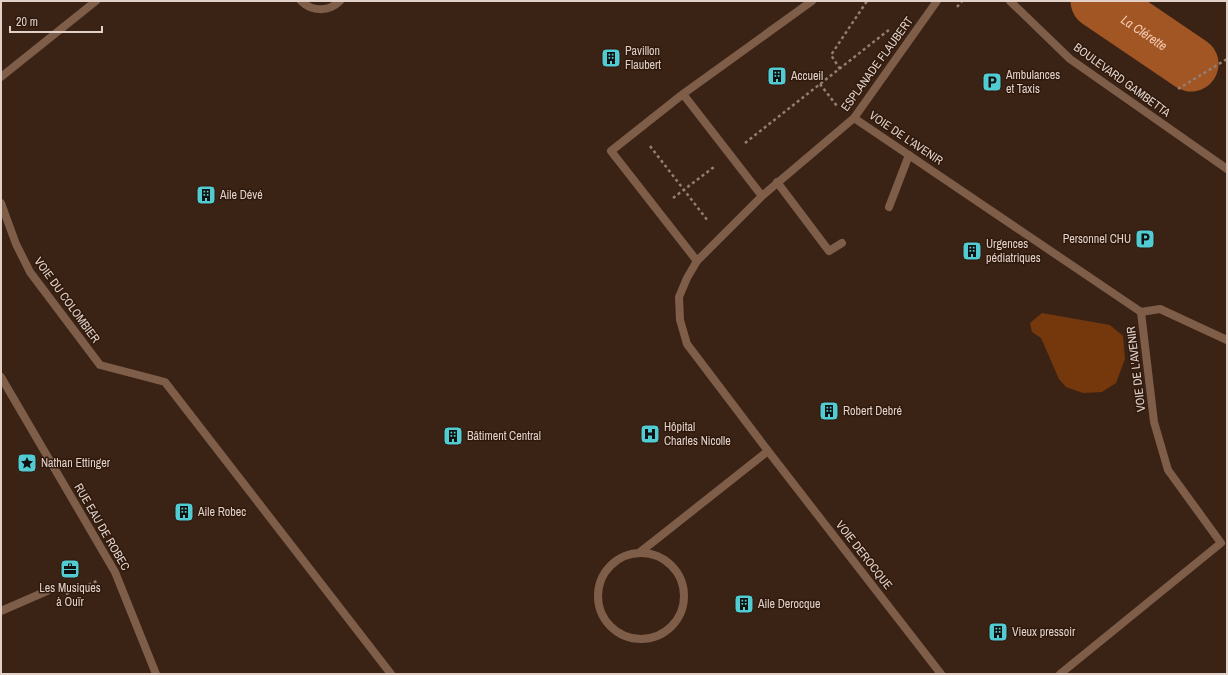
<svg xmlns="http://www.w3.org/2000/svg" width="1228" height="675" font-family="'Archivo Narrow',sans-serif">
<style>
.green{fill:#74380c}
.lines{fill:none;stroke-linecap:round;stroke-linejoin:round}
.river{stroke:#a25624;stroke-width:55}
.path{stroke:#927f74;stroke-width:2.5;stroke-dasharray:3 3;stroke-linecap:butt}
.lane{stroke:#7e5d49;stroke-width:8}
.street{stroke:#7e5d49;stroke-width:8}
.labels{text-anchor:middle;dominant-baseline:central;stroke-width:3;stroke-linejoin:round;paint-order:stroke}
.poi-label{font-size:12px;fill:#e1d1c9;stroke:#2f190c;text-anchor:start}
.street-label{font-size:12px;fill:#e1d1c9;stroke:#2f190c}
.water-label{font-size:13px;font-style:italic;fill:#f5cab2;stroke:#2f190c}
</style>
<rect width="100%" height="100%" fill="#3a2315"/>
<!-- green -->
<path class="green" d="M1042,313L1110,325L1123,336L1125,359L1116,383L1102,392L1083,393L1066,387L1059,379L1041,338L1032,332L1030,323Z"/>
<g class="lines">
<!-- river -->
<path class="river" id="s1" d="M1098,1L1191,64"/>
<!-- path -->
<path class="path" d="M957,7L962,1
M840,69L831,55L867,1
M820,84L837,106
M1178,89L1227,59
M745,143L890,29
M650,146L708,221
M673,198L714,167
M66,594L97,581"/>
<!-- lane -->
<path class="lane" d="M1010,1L1070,59L1227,169
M777,182L829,251L842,243
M889,207L909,155"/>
<!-- street -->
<path class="street" d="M301,1C312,12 329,12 340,1
M937,1L854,118L762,196L697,261L687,278L679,297L680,320L687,344L768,451L941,674
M1,77L96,1
M683,94L611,151L697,261
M854,118L1141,312L1154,422L1168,470L1221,543L1060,674
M762,196L683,94L812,1
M1,203L16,244L30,272L100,365L165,382L391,674
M1141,312L1160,309L1227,340
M1,377L115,572L156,674
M639,553L768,451
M598 596a43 43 0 1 1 86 0a43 43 0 1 1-86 0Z
M1,611L47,591"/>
</g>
<!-- icons -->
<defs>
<symbol id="building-square" viewBox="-11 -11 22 22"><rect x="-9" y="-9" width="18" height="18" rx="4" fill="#51ccd3" stroke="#2f190c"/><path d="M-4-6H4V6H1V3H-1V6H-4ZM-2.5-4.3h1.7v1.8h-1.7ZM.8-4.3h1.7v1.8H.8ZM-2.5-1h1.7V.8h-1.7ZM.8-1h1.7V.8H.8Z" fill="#111"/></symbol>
<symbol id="parking-square" viewBox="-11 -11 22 22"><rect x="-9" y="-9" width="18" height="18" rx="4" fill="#51ccd3" stroke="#2f190c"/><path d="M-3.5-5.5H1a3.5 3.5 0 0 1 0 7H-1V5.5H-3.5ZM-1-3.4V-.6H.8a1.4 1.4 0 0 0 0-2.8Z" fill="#111"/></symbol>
<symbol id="hospital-square" viewBox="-11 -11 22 22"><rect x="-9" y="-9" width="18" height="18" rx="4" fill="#51ccd3" stroke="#2f190c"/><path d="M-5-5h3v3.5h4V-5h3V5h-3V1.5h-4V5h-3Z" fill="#111"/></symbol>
<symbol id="sight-square" viewBox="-11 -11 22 22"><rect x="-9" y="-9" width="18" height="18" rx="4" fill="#51ccd3" stroke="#2f190c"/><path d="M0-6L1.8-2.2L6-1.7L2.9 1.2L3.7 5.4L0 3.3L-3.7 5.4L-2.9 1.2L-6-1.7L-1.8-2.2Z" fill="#111"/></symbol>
<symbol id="office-square" viewBox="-11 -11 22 22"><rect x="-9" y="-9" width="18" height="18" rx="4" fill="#51ccd3" stroke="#2f190c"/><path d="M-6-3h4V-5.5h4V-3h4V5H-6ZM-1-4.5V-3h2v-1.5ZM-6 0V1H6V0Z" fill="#111"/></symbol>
</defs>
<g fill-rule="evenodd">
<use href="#building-square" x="600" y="47" width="22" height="22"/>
<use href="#building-square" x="766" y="65" width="22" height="22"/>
<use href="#parking-square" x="981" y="71" width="22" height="22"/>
<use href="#building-square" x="195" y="184" width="22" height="22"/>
<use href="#parking-square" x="1134" y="228" width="22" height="22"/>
<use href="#building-square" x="961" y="240" width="22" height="22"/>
<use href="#building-square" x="818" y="400" width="22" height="22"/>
<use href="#hospital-square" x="639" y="423" width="22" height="22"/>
<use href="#building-square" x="442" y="425" width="22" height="22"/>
<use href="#sight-square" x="16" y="452" width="22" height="22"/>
<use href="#building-square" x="173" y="501" width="22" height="22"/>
<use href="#office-square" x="59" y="558" width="22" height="22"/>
<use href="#building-square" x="733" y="593" width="22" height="22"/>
<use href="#building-square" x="987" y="621" width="22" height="22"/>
</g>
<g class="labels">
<!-- poi labels -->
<g class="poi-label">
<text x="625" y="51">Pavillon<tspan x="625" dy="14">Flaubert</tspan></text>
<text x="1006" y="75">Ambulances<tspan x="1006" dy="14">et Taxis</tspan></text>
<text x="791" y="76">Accueil</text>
<text x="220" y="195">Aile Dévé</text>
<text x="1131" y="239" text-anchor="end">Personnel CHU</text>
<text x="986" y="244">Urgences<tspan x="986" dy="14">pédiatriques</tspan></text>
<text x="843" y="411">Robert Debré</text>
<text x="664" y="427">Hôpital<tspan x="664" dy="14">Charles Nicolle</tspan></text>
<text x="467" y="436">Bâtiment Central</text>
<text x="41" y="463">Nathan Ettinger</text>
<text x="198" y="512">Aile Robec</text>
<text x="70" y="588" text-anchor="middle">Les Musiques<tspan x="70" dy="14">à Ouïr</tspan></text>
<text x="758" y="604">Aile Derocque</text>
<text x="1012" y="632">Vieux pressoir</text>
</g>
<!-- street labels -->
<g class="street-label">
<text transform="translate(877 64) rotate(-54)">ESPLANADE FLAUBERT</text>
<text transform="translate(1122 80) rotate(36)">BOULEVARD GAMBETTA</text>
<text transform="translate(906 138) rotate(34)">VOIE DE L'AVENIR</text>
<text transform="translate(67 300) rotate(54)">VOIE DU COLOMBIER</text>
<text transform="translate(1136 369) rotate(-97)">VOIE DE L'AVENIR</text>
<text transform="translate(102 527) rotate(60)">RUE EAU DE ROBEC</text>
<text transform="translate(864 555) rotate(52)">VOIE DEROCQUE</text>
</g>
<!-- water labels -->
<g class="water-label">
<text stroke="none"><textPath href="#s1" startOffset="56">La Clérette</textPath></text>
</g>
</g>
<!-- border -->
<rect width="1228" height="675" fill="none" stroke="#e1d1c9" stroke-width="4"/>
<!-- scale -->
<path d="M10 26v6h92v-6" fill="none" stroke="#e1d1c9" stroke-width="2"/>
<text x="16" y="26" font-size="12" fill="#e1d1c9" stroke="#2f190c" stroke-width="3" paint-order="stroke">20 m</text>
</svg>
